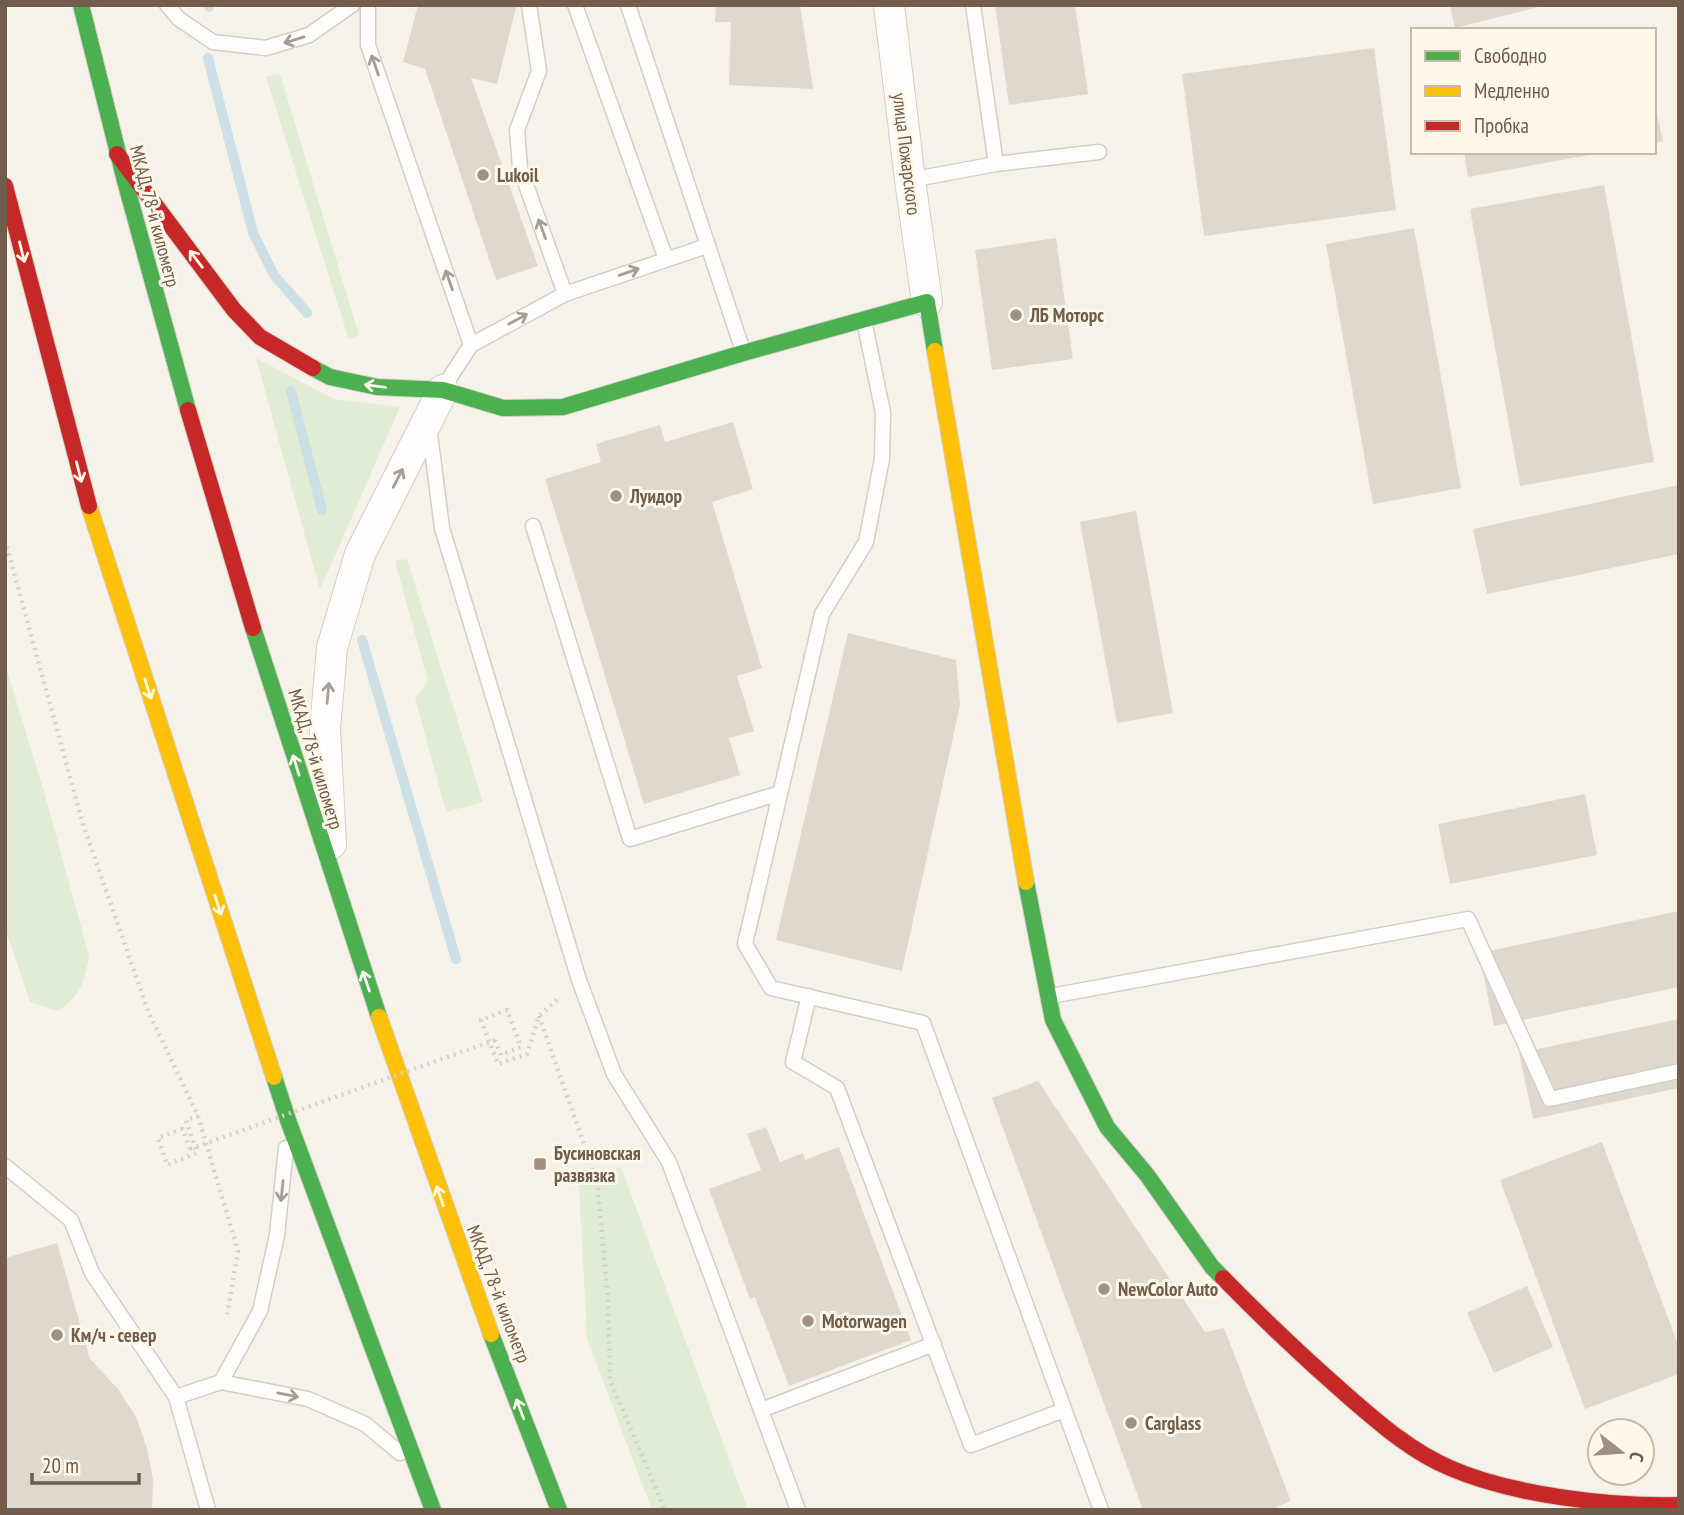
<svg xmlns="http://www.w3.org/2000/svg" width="1684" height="1515" font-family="'PT Sans Narrow',sans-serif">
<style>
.green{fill:#e1ecd5}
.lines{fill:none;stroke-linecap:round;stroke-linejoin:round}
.stream{stroke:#cce0e5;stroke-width:10}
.building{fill:#dfd8cf}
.lane-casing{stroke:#d4cec6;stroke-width:17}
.street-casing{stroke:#d4cec6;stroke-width:32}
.fast-casing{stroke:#d5cfc7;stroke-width:18}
.slow-casing{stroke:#d5cfc7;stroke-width:18}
.jam-casing{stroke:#d5cfc7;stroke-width:18}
.path{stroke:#d6d0ca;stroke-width:4.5;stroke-dasharray:2 5;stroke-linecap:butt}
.lane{stroke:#fefdfc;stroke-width:14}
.street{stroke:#fefdfc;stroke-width:30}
.fast{stroke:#4caf50;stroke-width:16}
.slow{stroke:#ffc107;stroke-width:16}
.jam{stroke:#c62828;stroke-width:16}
.path-bridge{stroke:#d6d0ca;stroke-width:4.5;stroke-dasharray:2 5;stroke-linecap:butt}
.oneway{stroke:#aa9c92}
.oneway2{stroke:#fef8ea}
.poi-dot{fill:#a09082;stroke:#fef8ea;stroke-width:2.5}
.labels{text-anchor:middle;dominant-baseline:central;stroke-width:6;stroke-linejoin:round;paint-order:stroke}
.street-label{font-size:19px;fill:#725c4b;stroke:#fef8ea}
.poi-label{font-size:19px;font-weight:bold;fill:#725c4b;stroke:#fef8ea;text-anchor:start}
</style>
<rect width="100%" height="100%" fill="#f6f2e9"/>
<!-- green -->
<path class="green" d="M280,74L359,335L349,340L266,77Z
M256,358L334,399L400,407L320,590Z
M407,559L483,802L446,812L415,698L428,681L395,561Z
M5,664L45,795L89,956C85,980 80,998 57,1011L30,1002L5,928Z
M621,1167L748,1510H652L587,1339L579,1185Z"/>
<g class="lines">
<!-- stream -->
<path class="stream" d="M209,7V5
M208,58L253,233L274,275L307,313
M291,391L322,510
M362,640L456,959"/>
</g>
<!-- building -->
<path class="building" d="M418,5L516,7L497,84L471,78L538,266L496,280L425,69L403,62Z
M716,5H800L813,89L729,85L731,22H715Z
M995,5H1075L1088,94L1009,105Z
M1450,5H1542V6L1455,28Z
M1374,48L1396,210L1204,236L1182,74Z
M1654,102L1663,141L1654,143Z
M1464,152H1594V154L1468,177Z
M1604,185L1654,462L1520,486L1470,209Z
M1414,228L1461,488L1373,504L1326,244Z
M1056,238L1073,359L992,370L975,250Z
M733,422L753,489L712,502L762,668L737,676L754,731L729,738L740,775L644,804L545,479L601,462L596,444L660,425L665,442Z
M1678,485L1679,554L1487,594L1473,529Z
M1136,511L1173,713L1117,723L1080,522Z
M848,633L956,660L960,705L902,971L776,940Z
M1585,794L1597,855L1450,884L1438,824Z
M1679,911V987L1494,1026L1479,953Z
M1679,1019V1088L1533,1119L1519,1053Z
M1038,1081L1205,1332L1224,1328L1291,1501L1270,1510H1143L992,1098Z
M766,1127L780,1162L803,1153L805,1160L839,1147L911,1340L789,1386L755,1297L750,1299L709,1189L761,1170L747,1134Z
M1602,1142L1679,1347V1374L1585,1409L1500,1180Z
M57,1243L90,1359L118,1389L136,1417L147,1448L153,1480L152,1510H5V1258Z
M1527,1286L1553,1347L1494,1373L1467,1313Z"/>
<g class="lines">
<defs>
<path id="lane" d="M167,5L179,19L213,42L266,48L309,35L352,5
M368,5V45L471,345
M529,5L539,71L517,130L520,168L565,294
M575,5L666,259
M628,5L743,351
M973,5L996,164
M910,180L996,164L1099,152
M864,320L883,413L882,459L866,542L822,614L745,944L771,988L923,1023L1101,1510
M443,388L471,345L565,294L707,246
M429,426L442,528L579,980L614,1074L669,1162L798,1510
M533,526L630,839L780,793
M809,996L793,1062L837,1088L971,1445L1064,1410
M1051,996L1468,919L1550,1099L1679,1071
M5,1166L71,1220L92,1273L176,1397L208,1510
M221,1382L260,1311L277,1235L286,1148
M176,1397L221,1382L308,1399L365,1424L400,1453
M761,1410L934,1344"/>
<path id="street" d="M889,5L910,180L927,302
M331,844L325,729L332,648L360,554L443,390"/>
<path id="fast" d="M81,5L125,181L188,410
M313,368L330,377L377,387L443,390L503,408L563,407L743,353L927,302L935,351
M253,628L379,1017
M1026,882L1053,1020L1107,1127L1147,1175L1212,1267L1223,1278
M274,1077L289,1123L433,1510
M491,1334L559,1510"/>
<path id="slow" d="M935,351L1026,882
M89,506L274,1077
M379,1017L491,1334"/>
<path id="jam" d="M117,154L234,310L260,337L313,368
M5,186L89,506
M188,410L253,628
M1223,1278C1265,1321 1305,1359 1350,1398C1380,1424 1412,1452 1450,1468C1512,1495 1611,1507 1679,1505"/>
</defs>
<!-- lane casing -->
<use href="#lane" class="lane-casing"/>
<!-- street casing -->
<use href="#street" class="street-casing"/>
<!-- fast casing -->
<use href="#fast" class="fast-casing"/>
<!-- slow casing -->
<use href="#slow" class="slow-casing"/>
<!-- jam casing -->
<use href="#jam" class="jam-casing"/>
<!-- path -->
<path class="path" d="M5,540L83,824L148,1011L198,1116L238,1251L227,1315
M539,1016L597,1181L608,1298L610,1380L665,1510
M495,1040L501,1055L521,1047L507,1010L481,1020L498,1064L527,1054L539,1016L560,997
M190,1149L182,1129L158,1138L167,1165L197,1153L186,1120L198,1116"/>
<!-- lane -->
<use href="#lane" class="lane"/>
<!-- street -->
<use href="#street" class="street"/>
<!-- fast -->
<use href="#fast" class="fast"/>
<!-- slow -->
<use href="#slow" class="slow"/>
<!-- jam -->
<use href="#jam" class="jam"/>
<!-- path-bridge -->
<path class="path-bridge" d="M190,1149L495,1040"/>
</g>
<!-- one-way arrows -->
<defs><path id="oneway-shaft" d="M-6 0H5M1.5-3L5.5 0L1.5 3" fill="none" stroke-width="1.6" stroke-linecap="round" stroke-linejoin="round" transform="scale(1.75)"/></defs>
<g class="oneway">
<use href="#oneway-shaft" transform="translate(294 40) rotate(163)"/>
<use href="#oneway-shaft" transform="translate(375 65) rotate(-109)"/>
<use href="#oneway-shaft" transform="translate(542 229) rotate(-110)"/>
<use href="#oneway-shaft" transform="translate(629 272) rotate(-19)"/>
<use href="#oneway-shaft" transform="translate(449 280) rotate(-109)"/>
<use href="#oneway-shaft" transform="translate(518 319) rotate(-28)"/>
<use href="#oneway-shaft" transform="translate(398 478) rotate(-63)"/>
<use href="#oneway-shaft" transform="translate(328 693) rotate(-85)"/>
<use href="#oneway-shaft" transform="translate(282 1191) rotate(96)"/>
<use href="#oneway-shaft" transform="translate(288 1395) rotate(11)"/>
</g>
<g class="oneway2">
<use href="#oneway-shaft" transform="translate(22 252) rotate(76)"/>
<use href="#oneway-shaft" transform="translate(196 259) rotate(-127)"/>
<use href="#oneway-shaft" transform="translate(375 386) rotate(-172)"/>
<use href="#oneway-shaft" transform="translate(79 472) rotate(76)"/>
<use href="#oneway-shaft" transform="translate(148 689) rotate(72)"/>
<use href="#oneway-shaft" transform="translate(296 765) rotate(-107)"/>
<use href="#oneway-shaft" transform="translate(218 905) rotate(72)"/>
<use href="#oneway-shaft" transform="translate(366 981) rotate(-109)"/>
<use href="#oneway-shaft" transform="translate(440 1196) rotate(-109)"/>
<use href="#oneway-shaft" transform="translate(520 1409) rotate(-111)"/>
</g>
<!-- markers -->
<g class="poi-dot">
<circle cx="483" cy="175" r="7"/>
<circle cx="1016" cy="315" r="7"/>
<circle cx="616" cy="496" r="7"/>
<rect x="533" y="1157" width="14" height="14" rx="3.5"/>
<circle cx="1104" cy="1289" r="7"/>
<circle cx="808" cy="1321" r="7"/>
<circle cx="57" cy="1335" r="7"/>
<circle cx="1131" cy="1423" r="7"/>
</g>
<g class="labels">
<!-- street labels -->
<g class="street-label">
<text transform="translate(907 154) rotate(83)">улица Пожарского</text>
<text transform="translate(155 216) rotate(75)">МКАД, 78-й километр</text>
<text transform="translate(316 759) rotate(73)">МКАД, 78-й километр</text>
<text transform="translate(499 1294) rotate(69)">МКАД, 78-й километр</text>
</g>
<!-- poi labels -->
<g class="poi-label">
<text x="497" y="175">Lukoil</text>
<text x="1030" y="315">ЛБ Моторс</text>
<text x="630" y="496">Луидор</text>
<text x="554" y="1153">Бусиновская<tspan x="554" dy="22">развязка</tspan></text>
<text x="1118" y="1289">NewColor Auto</text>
<text x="822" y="1321">Motorwagen</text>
<text x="71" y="1335">Км/ч - север</text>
<text x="1145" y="1423">Carglass</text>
</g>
</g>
<!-- border -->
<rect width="1684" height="1515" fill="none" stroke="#725c4b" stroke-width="14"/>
<!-- legend -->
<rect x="1411" y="28" width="245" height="126" fill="#fef8ea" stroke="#c6baaa" stroke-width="2"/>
<rect x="1425" y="51" width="35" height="10" fill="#4caf50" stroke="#c6baaa" stroke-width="2"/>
<text x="1474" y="63" font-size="21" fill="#725c4b">Свободно</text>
<rect x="1425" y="86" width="35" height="10" fill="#ffc107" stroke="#c6baaa" stroke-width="2"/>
<text x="1474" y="98" font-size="21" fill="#725c4b">Медленно</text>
<rect x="1425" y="121" width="35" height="10" fill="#c62828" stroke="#c6baaa" stroke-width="2"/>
<text x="1474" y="133" font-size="21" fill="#725c4b">Пробка</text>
<!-- north arrow -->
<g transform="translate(1621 1452) rotate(107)"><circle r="33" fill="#fef8ea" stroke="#c6baaa" stroke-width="2"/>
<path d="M0-5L12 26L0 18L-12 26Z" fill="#a09082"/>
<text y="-10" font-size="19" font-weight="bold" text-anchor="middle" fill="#725c4b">С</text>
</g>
<!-- scale -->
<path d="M32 1473v10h107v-10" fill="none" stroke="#725c4b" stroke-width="3.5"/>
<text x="42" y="1473" font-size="21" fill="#725c4b" stroke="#fef8ea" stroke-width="5" paint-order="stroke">20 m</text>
</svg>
